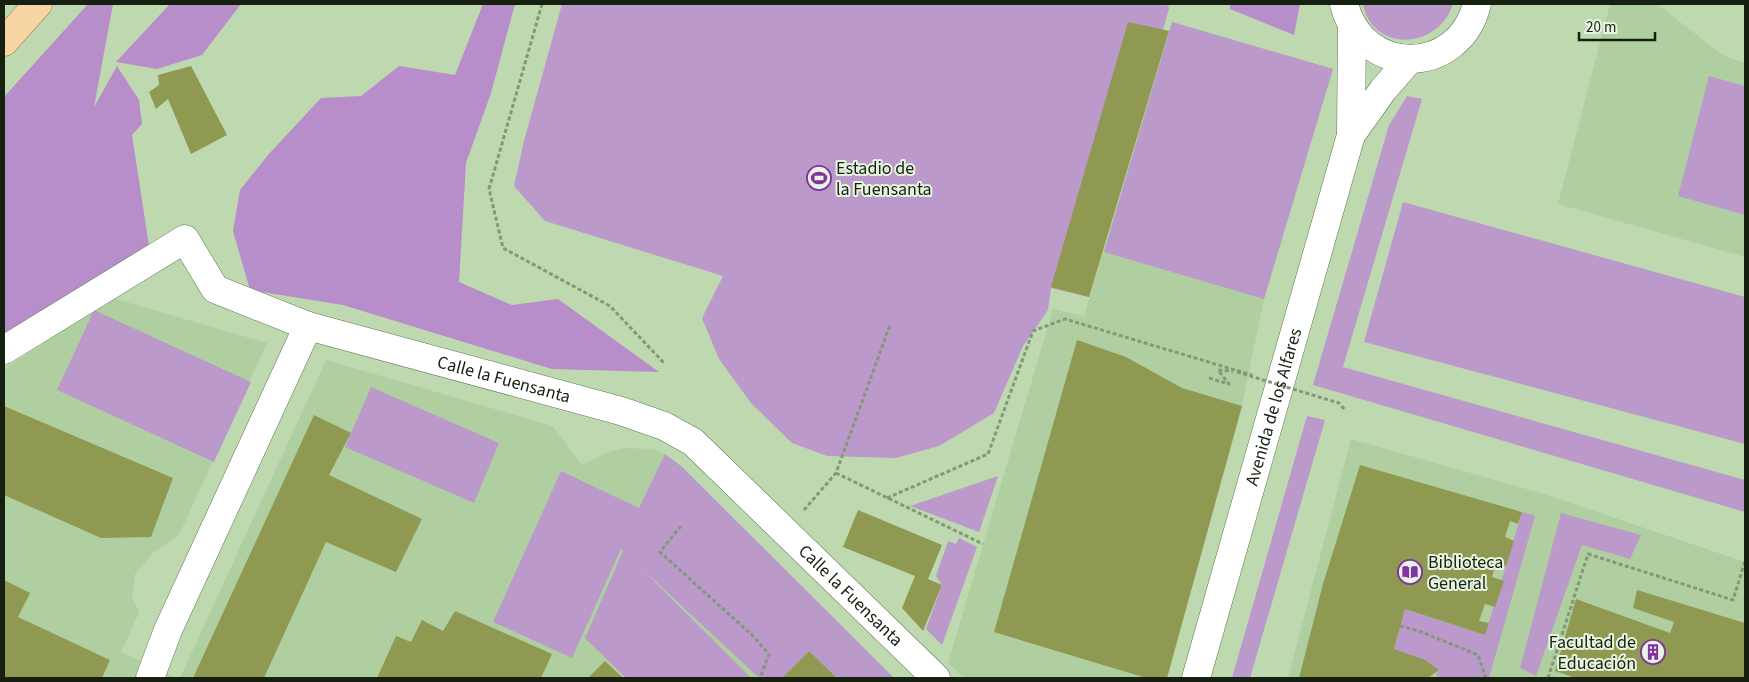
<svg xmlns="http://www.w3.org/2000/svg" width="1749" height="682" font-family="'Source Sans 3',sans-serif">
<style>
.built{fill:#b0cfa0}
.green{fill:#bb9acb}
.forest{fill:#b78eca}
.building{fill:#909951}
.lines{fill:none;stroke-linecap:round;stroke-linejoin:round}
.minor-casing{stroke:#617854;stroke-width:29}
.major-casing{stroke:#a6854a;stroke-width:29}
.path{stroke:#839879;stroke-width:3;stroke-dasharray:4 2.5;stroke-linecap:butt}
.minor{stroke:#fff;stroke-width:28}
.major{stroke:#f8d6a4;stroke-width:28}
.path-bridge{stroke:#839879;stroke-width:3;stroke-dasharray:4 2.5;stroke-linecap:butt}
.labels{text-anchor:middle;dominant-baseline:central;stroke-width:4;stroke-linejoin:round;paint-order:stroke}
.poi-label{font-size:18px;fill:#162011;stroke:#e7f5e0;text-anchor:start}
.street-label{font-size:18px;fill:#162011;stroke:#e7f5e0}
</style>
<rect width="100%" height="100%" fill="#bed8b0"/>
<!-- built -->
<path class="built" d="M1610,4H1657L1724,56L1745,63V257L1558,204Z
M1172,22L1333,69L1264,299L1242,406L1167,678H964L948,663L1053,309L1084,316Z
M112,298L267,343L179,535L153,553L135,574L132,597L139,613L121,652L177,678H4V369Z
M326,360L553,426L582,465L606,453L624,448L653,449L665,454L681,466L894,678H180Z
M1351,439L1544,494L1745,562V678H1288Z"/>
<!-- green -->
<path class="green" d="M562,4H1167L1169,8L1089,297L1051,288L1048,310L1023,346L994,413L939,446L896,458L827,456L792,443L751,403L719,359L702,318L723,276L545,221L514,186L524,141Z
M1363,4H1453C1437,52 1371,51 1363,4Z
M1172,22L1333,69L1264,299L1104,252Z
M1709,76L1745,86V215L1678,196Z
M1407,96L1422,99L1343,367L1745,480V512L1313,385L1389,125Z
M1403,202L1745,297V444L1364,342Z
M94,310L251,382L214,462L57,390Z
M371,387L499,443L474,503L345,447Z
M1307,416L1325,420L1250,678H1232Z
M665,454L681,466L894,678H837L809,651L782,678H759L638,565L751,678H626L585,638L623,551L621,549L572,658L493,622L561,471L639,508Z
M998,476L979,532L910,506Z
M1522,512L1535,516L1489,678H1436L1438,670L1394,649L1405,609L1485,635Z
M1561,513L1641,535L1630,559L1582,545L1536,676L1520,668Z
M959,538L977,547L942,645L926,629L942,585L936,576L948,541L956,544Z"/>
<!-- forest -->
<path class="forest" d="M88,4H113L94,107L117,66L139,100L142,124L132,135L149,246L4,341V97Z
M170,4H241L202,55L157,69L116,62Z
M483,4H515L491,93L466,163L459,282L512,305L558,299L659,372L552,369L343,305L250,290L233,231L240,190L268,155L321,98L361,96L399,66L455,75Z
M1230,4H1300L1294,35L1230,9Z"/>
<!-- building -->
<path class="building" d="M1128,22L1169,31L1089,297L1051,287Z
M191,66L227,135L191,154L168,99L156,109L149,92L159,85L158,75Z
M1077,340L1126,357L1182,388L1242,406L1167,678H1146L994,632Z
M4,406L173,478L151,537L101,538L4,495Z
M314,415L351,433L329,475L422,519L396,572L326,542L264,678H193Z
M1360,465L1522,512L1518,524L1510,521L1505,537L1514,541L1506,566L1496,563L1492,577L1504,581L1495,607L1485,604L1479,621L1489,623L1485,635L1405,609L1394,649L1425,660L1439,670L1428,678H1299L1323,584Z
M858,510L942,545L928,579L942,585L923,631L902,608L915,576L843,547Z
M4,580L30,593L18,617L110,660L102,678H4Z
M1637,590L1745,623V678H1576L1555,671L1576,599L1670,633L1674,622L1633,608Z
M455,611L552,654L541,678H377L396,636L411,642L422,620L443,631Z
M809,651L837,678H782Z
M605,661L623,678H588Z"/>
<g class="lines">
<defs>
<g id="minor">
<path d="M1344,4C1362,77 1459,77 1477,4"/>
<path d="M1351,135L1383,90L1410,59"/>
<path d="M4,350L185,239L215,289L308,326"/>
<path id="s1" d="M150,678L168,630L308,326L621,411L664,426L693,442L936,678"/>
<path id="s2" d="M1196,678L1351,135L1352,25"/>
</g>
<path id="major" d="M4,42L38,4"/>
</defs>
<!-- minor casing -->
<use href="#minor" class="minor-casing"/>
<!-- major casing -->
<use href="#major" class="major-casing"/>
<!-- path -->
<path class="path" d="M542,4L489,189L503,248L610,306L664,363
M1209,378L1229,384L1218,370L1233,371
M836,473L983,544
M887,498L988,454L1033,331L1065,319L1252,375
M804,510L836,473L890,325
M681,526L660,552L752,635L769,654L760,678
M1400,626L1419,631L1478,655L1486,678
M1548,678L1588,554L1733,600L1745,561"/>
<!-- minor -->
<use href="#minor" class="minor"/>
<!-- major -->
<use href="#major" class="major"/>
<!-- path-bridge -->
<path class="path-bridge" d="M1237,372L1339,403L1345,410"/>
</g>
<!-- icons -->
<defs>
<symbol id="stadium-ring" viewBox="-11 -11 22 22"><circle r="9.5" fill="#e7f5e0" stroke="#8232a1" stroke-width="1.5"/><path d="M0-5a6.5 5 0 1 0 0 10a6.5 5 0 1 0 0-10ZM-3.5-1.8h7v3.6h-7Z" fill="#8232a1"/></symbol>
<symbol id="library-ring" viewBox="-11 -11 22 22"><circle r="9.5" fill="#e7f5e0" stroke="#8232a1" stroke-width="1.5"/><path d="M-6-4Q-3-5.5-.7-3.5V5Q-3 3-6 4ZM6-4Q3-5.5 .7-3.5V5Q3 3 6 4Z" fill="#8232a1"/></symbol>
<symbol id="building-ring" viewBox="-11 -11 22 22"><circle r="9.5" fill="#e7f5e0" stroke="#8232a1" stroke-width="1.5"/><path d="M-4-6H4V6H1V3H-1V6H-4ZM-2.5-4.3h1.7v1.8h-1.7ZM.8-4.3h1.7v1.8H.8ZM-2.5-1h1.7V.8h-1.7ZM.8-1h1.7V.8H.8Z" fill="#8232a1"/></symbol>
</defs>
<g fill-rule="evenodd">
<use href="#stadium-ring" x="805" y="164" width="28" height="28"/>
<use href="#library-ring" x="1396" y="558" width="28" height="28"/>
<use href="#building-ring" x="1639" y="638" width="28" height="28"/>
</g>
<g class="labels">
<!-- poi labels -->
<g class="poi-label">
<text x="836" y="168">Estadio de<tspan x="836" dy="21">la Fuensanta</tspan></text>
<text x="1428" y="562">Biblioteca<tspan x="1428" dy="21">General</tspan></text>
<text x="1636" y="642" text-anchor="end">Facultad de<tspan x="1636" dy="21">Educación</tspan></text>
</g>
<!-- street labels -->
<g class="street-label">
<text stroke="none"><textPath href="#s1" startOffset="589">Calle la Fuensanta</textPath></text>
<text stroke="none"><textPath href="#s2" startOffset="282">Avenida de los Alfares</textPath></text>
<text stroke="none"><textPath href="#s1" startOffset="1009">Calle la Fuensanta</textPath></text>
</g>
</g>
<!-- border -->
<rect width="1749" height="682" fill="none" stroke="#162011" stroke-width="10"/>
<!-- scale -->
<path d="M1579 32v8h76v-8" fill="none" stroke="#162011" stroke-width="2.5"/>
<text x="1586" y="32" font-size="15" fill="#162011" stroke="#e7f5e0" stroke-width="4" paint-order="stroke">20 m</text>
</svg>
